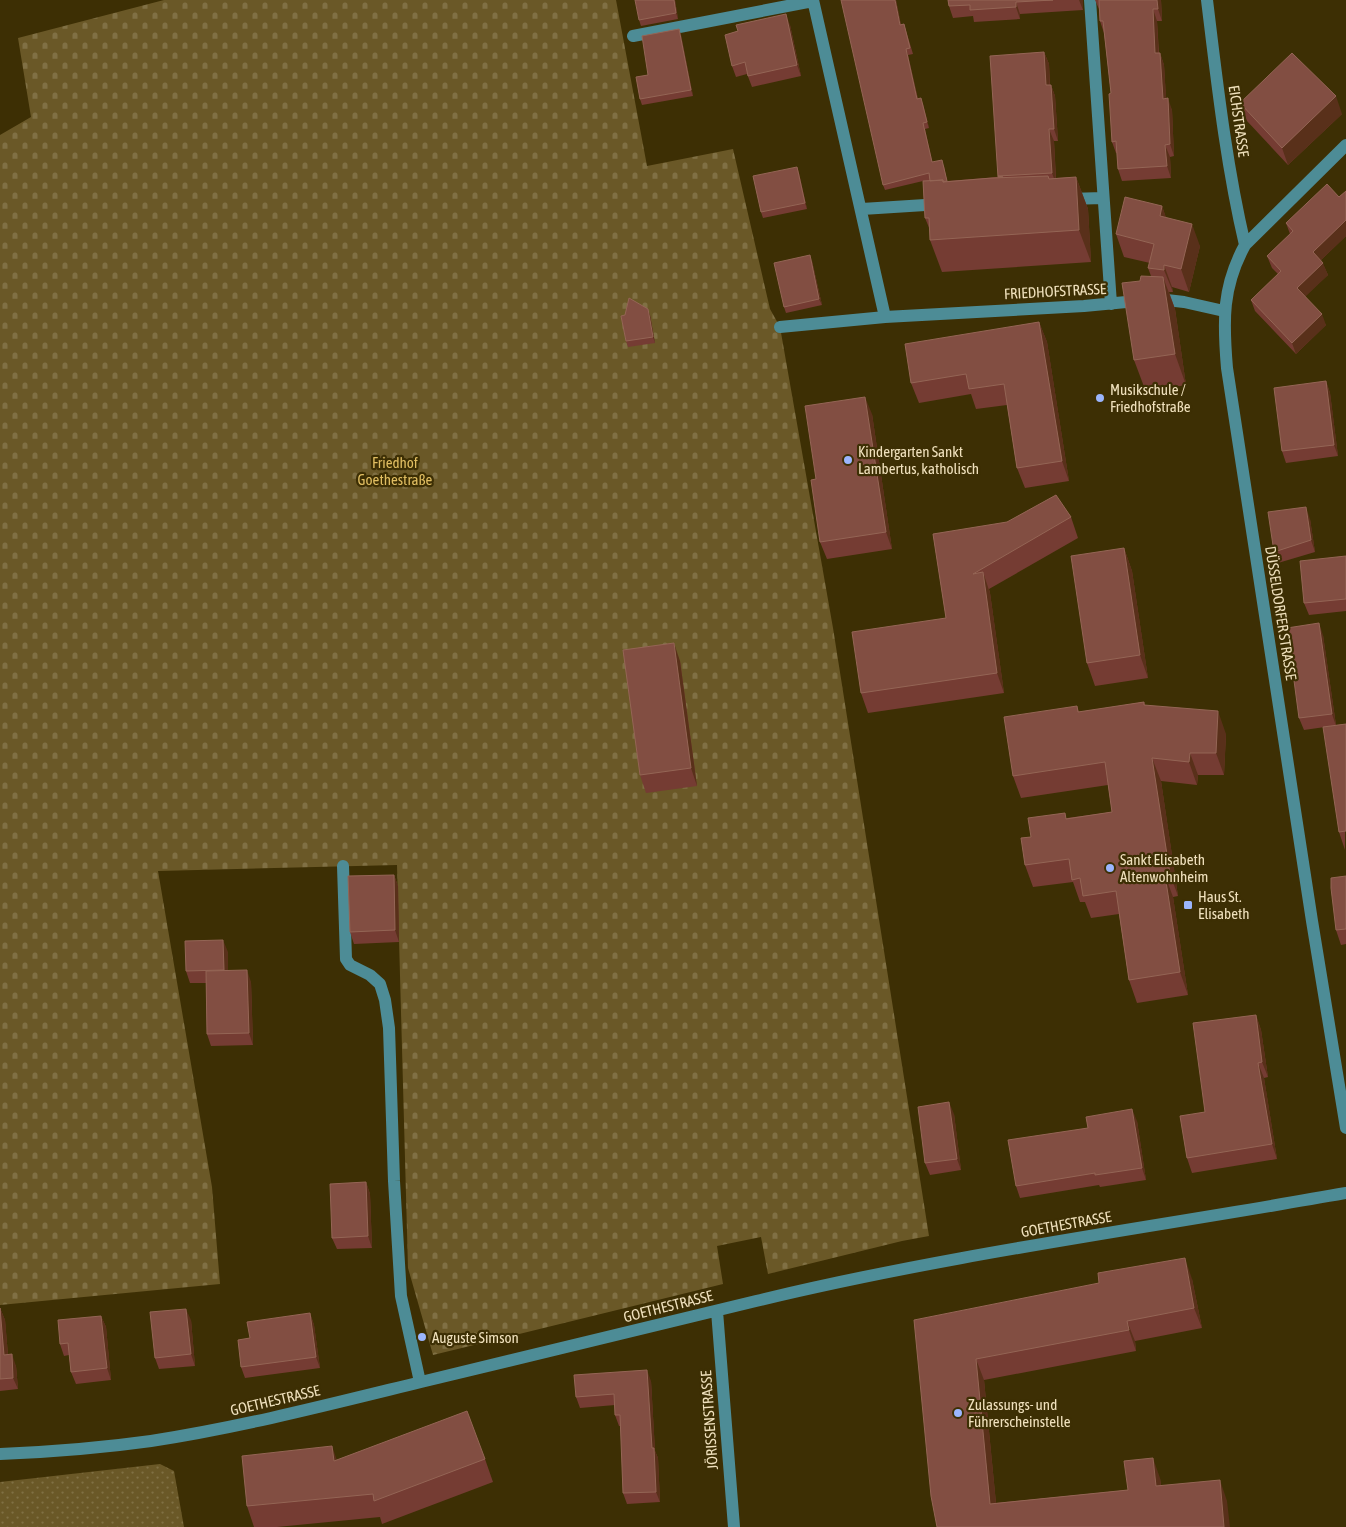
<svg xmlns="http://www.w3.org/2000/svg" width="1346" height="1527" font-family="'Asap Condensed',sans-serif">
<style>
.cemetery{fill:url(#cemetery-stones)}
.garden{fill:url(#garden-dots)}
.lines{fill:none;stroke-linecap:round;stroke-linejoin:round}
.minor{stroke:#4d8c96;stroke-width:12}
.wall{fill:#753c33}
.shaded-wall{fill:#59301a}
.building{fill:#824e42;stroke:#946555}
.poi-dot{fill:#9bb5fd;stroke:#3d2f04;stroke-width:2}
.labels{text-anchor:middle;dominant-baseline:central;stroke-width:4.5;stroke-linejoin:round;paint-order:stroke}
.street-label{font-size:15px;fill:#f0e1bd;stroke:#3d2f04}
.poi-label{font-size:15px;fill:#f0e1bd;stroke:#3d2f04;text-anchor:start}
.park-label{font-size:15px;fill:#e1be62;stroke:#3d2f04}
</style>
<defs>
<pattern id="cemetery-stones" width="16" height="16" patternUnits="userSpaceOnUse" patternTransform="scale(1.25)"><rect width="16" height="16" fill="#6a5827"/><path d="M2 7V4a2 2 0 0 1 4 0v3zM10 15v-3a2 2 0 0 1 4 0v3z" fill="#807044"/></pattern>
<pattern id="garden-dots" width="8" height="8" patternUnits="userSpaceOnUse" patternTransform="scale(1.25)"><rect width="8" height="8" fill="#6a5827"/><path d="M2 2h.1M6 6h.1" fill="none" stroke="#807044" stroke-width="1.8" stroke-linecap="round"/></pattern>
</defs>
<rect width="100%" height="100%" fill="#3d2f04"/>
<!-- cemetery -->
<path class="cemetery" d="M164,0H616L647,166L733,149L770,309L780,327L833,628L929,1236L902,1241L768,1274L761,1237L717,1246L723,1284L433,1355L408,1268L397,865L158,871L212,1187L220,1284L0,1305V135L31,117L18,38Z"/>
<!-- garden -->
<path class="garden" d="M160,1464L174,1471L184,1527H0V1482Z"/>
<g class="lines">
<!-- minor -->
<path class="minor" d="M813,0L885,317
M1090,0L1111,304
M1207,0C1217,82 1226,164 1245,245
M633,36L813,1
M1346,145L1245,245C1222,287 1223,321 1227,368L1312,921L1346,1128
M1068,199L1103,198
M862,209L941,204
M780,327L885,317L1084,306L1158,299L1184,302L1224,311
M343,866L346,959L350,965L370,975L380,984L385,1000L389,1028L394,1181L401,1296L420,1382
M717,1311L734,1527
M0,1454C50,1452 101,1448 151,1441C242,1427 331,1404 421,1382C532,1355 644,1328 756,1301C950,1254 1149,1228 1346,1193"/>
</g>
<!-- wall -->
<path class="wall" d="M675,0L678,19L641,26L639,20Z
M896,0L901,25L904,24L913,54L908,55L918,99L923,104L929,128L925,129L932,162L944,166L947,181L998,177L1044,52L1049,64L1050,85H1051L1055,96L1058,141H1054L1056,178L1076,177L1088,209L1091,262L942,272L930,240V230L925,218L923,181L885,190L883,185Z
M948,0H1083V10L1020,14V19L974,22L973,16L953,18L949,6Z
M1095,0H1161L1162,21H1157L1159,53H1160L1164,65L1166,99L1172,110L1174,156L1170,157L1171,178L1122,181L1118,169L1117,153H1116L1112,142L1111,93L1104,33L1100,21L1099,9Z
M790,25L801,76L752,87L747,74L736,77L732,66Z
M679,29L681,35L693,96L642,105L640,99L648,75Z
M1240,103L1342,114L1288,165L1247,121Z
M797,167L799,173L807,209L763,218L761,212Z
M1346,191V236L1321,260L1328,275L1305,296L1326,325L1296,354L1255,311L1251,300L1278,274L1272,268L1267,256L1290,234L1286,223L1339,197Z
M1162,206L1166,218L1200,246L1189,292L1172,287L1173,292H1169L1175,309L1186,385L1146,392L1134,360L1140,281L1151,276L1148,268L1150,263L1124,257L1116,234Z
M812,261L822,305L786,313L784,307Z
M650,315L655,343L628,347L626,341Z
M1039,322L1047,342L1069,481L1025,488L1017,468L1007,405L976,409L971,394L919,403L911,383Z
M1326,381L1330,393L1338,456L1286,463L1282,451Z
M872,414L892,549L827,559L820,542L816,479Z
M1071,517L1078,538L989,589L990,593L1004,693L868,713L861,693L946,618L933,534Z
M1310,519L1315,552L1278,563L1274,552Z
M1124,548L1132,571L1148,678L1095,686L1087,663Z
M1346,556V611L1309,615L1304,603Z
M1323,635L1336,725L1346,724L1345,850L1339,832L1325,727L1304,730L1299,718Z
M680,661L697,786L646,793L640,775Z
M1144,702L1145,705L1226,734L1224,775H1198L1197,785L1161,781L1178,896L1173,897L1188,995L1137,1003L1129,980L1119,914L1091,918L1085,902H1080L1073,882L1033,887L1025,865L1031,837L1067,818L1112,812L1108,785L1021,798L1013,776L1077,706L1079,712Z
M394,875L398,886L399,942L354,944L350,932Z
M1346,876V944L1341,945L1336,930Z
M228,952V971L251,982L253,1045L211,1046L207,1034L206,983H190L186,971Z
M1256,1015L1261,1030L1268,1077L1264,1078L1277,1159L1192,1173L1187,1158L1205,1112Z
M954,1114L961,1170L930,1175L925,1163Z
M1137,1121L1146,1180L1100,1187L1099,1185L1020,1198L1016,1186Z
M366,1182L370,1194L372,1248L337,1249L332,1238Z
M1192,1279L1202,1328L1135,1341L1136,1351L984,1380L996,1503L1128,1490L1160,1478L1161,1486L1227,1501L937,1527L914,1320Z
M0,1308L5,1320L8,1355L16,1366L18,1389L0,1391Z
M310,1313L314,1325L320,1368L245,1378L241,1367L250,1338Z
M101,1316L106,1327L111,1380L76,1384L71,1372L69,1355L64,1356L60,1344Z
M191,1320L195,1366L159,1369L155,1358Z
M651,1381L655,1451L658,1458L660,1502L627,1504L623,1493L621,1426H619L615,1415V1405L580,1408L576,1397Z
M485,1459L493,1482L382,1524L380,1517L277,1527H254L247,1506L337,1460Z"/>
<!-- shaded-wall -->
<path class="shaded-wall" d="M674,0H675L678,19L676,13Z
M895,0H896L902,31L900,25Z
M1079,0H1083V10Z
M1157,0H1161L1162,21L1158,9Z
M1016,2L1020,14V19L1016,7Z
M1153,9L1157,21L1159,65L1155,53Z
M786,14L790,25L801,76L797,65Z
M679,29L681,35L693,96L691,90Z
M906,49L908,55L919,105L917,99Z
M1044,52L1049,64L1050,97L1046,85Z
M1160,53L1164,65L1167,111L1163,99Z
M1051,85L1055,96L1058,141L1054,129Z
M1336,96L1342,114L1288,165L1282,148Z
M921,98L923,104L929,128L927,122Z
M1168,98L1172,110L1174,156L1170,144Z
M923,123L925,129L934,168L932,162Z
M1049,129L1054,141L1056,184L1052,173Z
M1165,145L1170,157L1171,178L1167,166Z
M797,167L799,173L807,209L805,203Z
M1076,177L1088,209L1091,262L1079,230Z
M1162,206L1170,229L1160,216Z
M1346,220V236L1317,264L1313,252Z
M1192,224L1200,246L1189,292L1181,269Z
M810,255L812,261L822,305L819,299Z
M1323,263L1328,275L1302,300L1297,288Z
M1164,265L1172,287L1173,292L1164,270Z
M1163,277L1175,309L1186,385L1175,354Z
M648,309L650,315L655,343L653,337Z
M1322,314L1326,325L1296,354L1292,343Z
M1039,322L1047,342L1069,481L1062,461Z
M1326,381L1330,393L1338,456L1334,445Z
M865,397L872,414L892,549L886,532Z
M1306,507L1310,519L1315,552L1311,540Z
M1124,548L1132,571L1148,678L1140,655Z
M983,572L990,593L1004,693L997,673Z
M1319,623L1323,635L1336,726L1332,714Z
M674,643L680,661L697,786L691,768Z
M1218,711L1226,734L1224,775L1216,753Z
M1190,753L1198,775L1197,785L1189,762Z
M1152,758L1161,781L1178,896L1170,874Z
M394,875L398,886L399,942L395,930Z
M1165,875L1173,897L1188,995L1180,972Z
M223,940L228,952V982L224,970Z
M247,970L251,982L253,1045L249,1033Z
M1256,1015L1261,1030L1268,1077L1262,1062Z
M1258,1063L1264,1078L1277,1159L1272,1144Z
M949,1102L954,1114L961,1170L957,1159Z
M1132,1109L1137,1121L1146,1180L1142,1168Z
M366,1182L370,1194L372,1248L368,1236Z
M1185,1258L1192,1279L1202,1328L1194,1308Z
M0,1308L5,1320L9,1367L4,1355Z
M186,1309L191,1320L195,1366L191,1354Z
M310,1313L314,1325L320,1368L316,1357Z
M101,1316L106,1327L111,1380L107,1368Z
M1127,1321L1135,1341L1136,1351L1129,1330Z
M12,1354L16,1366L18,1389L13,1378Z
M976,1359L984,1380L998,1524L990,1504Z
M647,1370L651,1381L655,1451L658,1458L660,1502L656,1492L652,1448Z
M332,1446L340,1469L334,1461Z
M1153,1458L1160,1478L1163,1507L1156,1486Z
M1220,1480L1227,1501L1230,1527H1224Z"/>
<!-- building -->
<path class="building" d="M635,0H674L676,13L639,20Z
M841,0H895L900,25L904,24L910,48L906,49L917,99L921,98L927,122L923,123L932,162L942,160L947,181L943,182V180L930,181L929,173L883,185Z
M948,0H1053L1016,2V7L970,10V5L949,6Z
M1099,0H1157L1158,9H1153L1155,53H1160L1163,99L1168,98L1170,144L1165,145L1167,166L1118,169L1116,141L1112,142L1109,94L1111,93L1103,21H1100Z
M786,14L797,65L748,76L745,62L732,66L725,35L738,31L736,25Z
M679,29L691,90L640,99L636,77L648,75L642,36Z
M1044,52L1046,85H1051L1054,129H1049L1052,173L998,176L1003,177H998L990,56Z
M1292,53L1336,96L1282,148L1240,103Z
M797,167L805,203L761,212L753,176Z
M1048,176L1049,179L1076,177L1079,230L930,240L929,218H925L923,181L943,180V182L992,178Z
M1327,184L1339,197L1346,191V220L1313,252L1323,263L1297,288L1322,314L1292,343L1251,300L1281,271L1267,256L1293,231L1286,223Z
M1125,197L1162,206L1160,216L1192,224L1181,269L1164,265V270L1148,268L1154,244L1116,234Z
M810,255L819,299L784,307L774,263Z
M1141,276L1163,277L1175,354L1134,360L1122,283L1140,281Z
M629,298L648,309L653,337L626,341L621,316L625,315Z
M1039,322L1062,461L1017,468L1004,384L969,389L966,374L911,383L905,344Z
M1326,381L1334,445L1282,451L1274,388Z
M865,397L886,532L820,542L811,480L816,479L805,406Z
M1056,495L1071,517L973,574L983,572L997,673L861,693L852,632L946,618L933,534L1007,522Z
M1306,507L1311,540L1274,552L1268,512Z
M1124,548L1140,655L1087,663L1071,556Z
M1346,556V599L1304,603L1300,561Z
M1319,623L1332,714L1299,718L1287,628Z
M674,643L691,768L640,775L623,650Z
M1144,702V705L1218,711L1216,753H1190L1189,762L1152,758L1170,874L1165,875L1180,972L1129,980L1116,891L1083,896L1080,878L1072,880L1069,859L1025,865L1021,838L1031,837L1028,818L1065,813L1066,819L1112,812L1105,762L1013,776L1004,717L1077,706L1078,712Z
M1346,724V831L1339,832L1323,727Z
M394,875L395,930L350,932L348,876Z
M1346,876V929L1336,930L1331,888V878Z
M223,940L224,970L186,971L185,941Z
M247,970L249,1033L207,1034L206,971Z
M1256,1015L1262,1062L1258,1063L1272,1144L1187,1158L1180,1116L1205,1112L1193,1023Z
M949,1102L957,1159L925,1163L918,1107Z
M1132,1109L1142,1168L1095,1175V1173L1016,1186L1008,1140L1088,1128L1086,1117Z
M366,1182L368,1236L332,1238L330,1184Z
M1185,1258L1194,1308L1127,1321L1129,1330L976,1359L990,1504L1128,1490L1124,1461L1153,1458L1156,1486L1220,1480L1224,1527H937L931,1496L914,1320L1099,1283L1098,1273Z
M0,1308L4,1355L12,1354L13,1378L0,1379Z
M186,1309L191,1354L155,1358L150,1312Z
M310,1313L316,1357L241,1367L238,1340L250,1338L247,1322Z
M101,1316L107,1368L71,1372L68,1343L60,1344L58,1320Z
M647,1370L652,1448H654L656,1492L623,1493L620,1415H615L614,1394L576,1397L574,1375Z
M467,1411L485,1459L374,1501L373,1494L247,1506L242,1456L332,1446L334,1461Z"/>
<!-- markers -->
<g class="poi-dot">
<circle cx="1100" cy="398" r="5"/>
<circle cx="848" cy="460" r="5"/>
<circle cx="1110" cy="868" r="5"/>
<rect x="1183" y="900" width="10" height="10" rx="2.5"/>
<circle cx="422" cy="1337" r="5"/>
<circle cx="958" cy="1413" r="5"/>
</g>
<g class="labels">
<!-- street labels -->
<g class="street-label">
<text transform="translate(1239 121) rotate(82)">EICHSTRASSE</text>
<text transform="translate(1055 291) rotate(-3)">FRIEDHOFSTRASSE</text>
<text transform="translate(1281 613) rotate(81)">DÜSSELDORFER STRASSE</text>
<text transform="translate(1066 1224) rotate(-10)">GOETHESTRASSE</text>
<text transform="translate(668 1306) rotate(-14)">GOETHESTRASSE</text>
<text transform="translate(275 1400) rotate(-13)">GOETHESTRASSE</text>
<text transform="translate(709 1420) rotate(-94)">JÖRISSENSTRASSE</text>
</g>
<!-- poi labels -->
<g class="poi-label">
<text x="1110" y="389">Musikschule /<tspan x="1110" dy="17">Friedhofstraße</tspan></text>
<text x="858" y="451">Kindergarten Sankt<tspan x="858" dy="17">Lambertus, katholisch</tspan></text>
<text x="1120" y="859">Sankt Elisabeth<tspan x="1120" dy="17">Altenwohnheim</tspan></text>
<text x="1198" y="896">Haus St.<tspan x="1198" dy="17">Elisabeth</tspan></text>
<text x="432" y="1337">Auguste Simson</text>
<text x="968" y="1404">Zulassungs- und<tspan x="968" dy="17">Führerscheinstelle</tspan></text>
</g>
<!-- park labels -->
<g class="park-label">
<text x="395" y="462">Friedhof<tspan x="395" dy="17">Goethestraße</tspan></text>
</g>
</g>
</svg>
